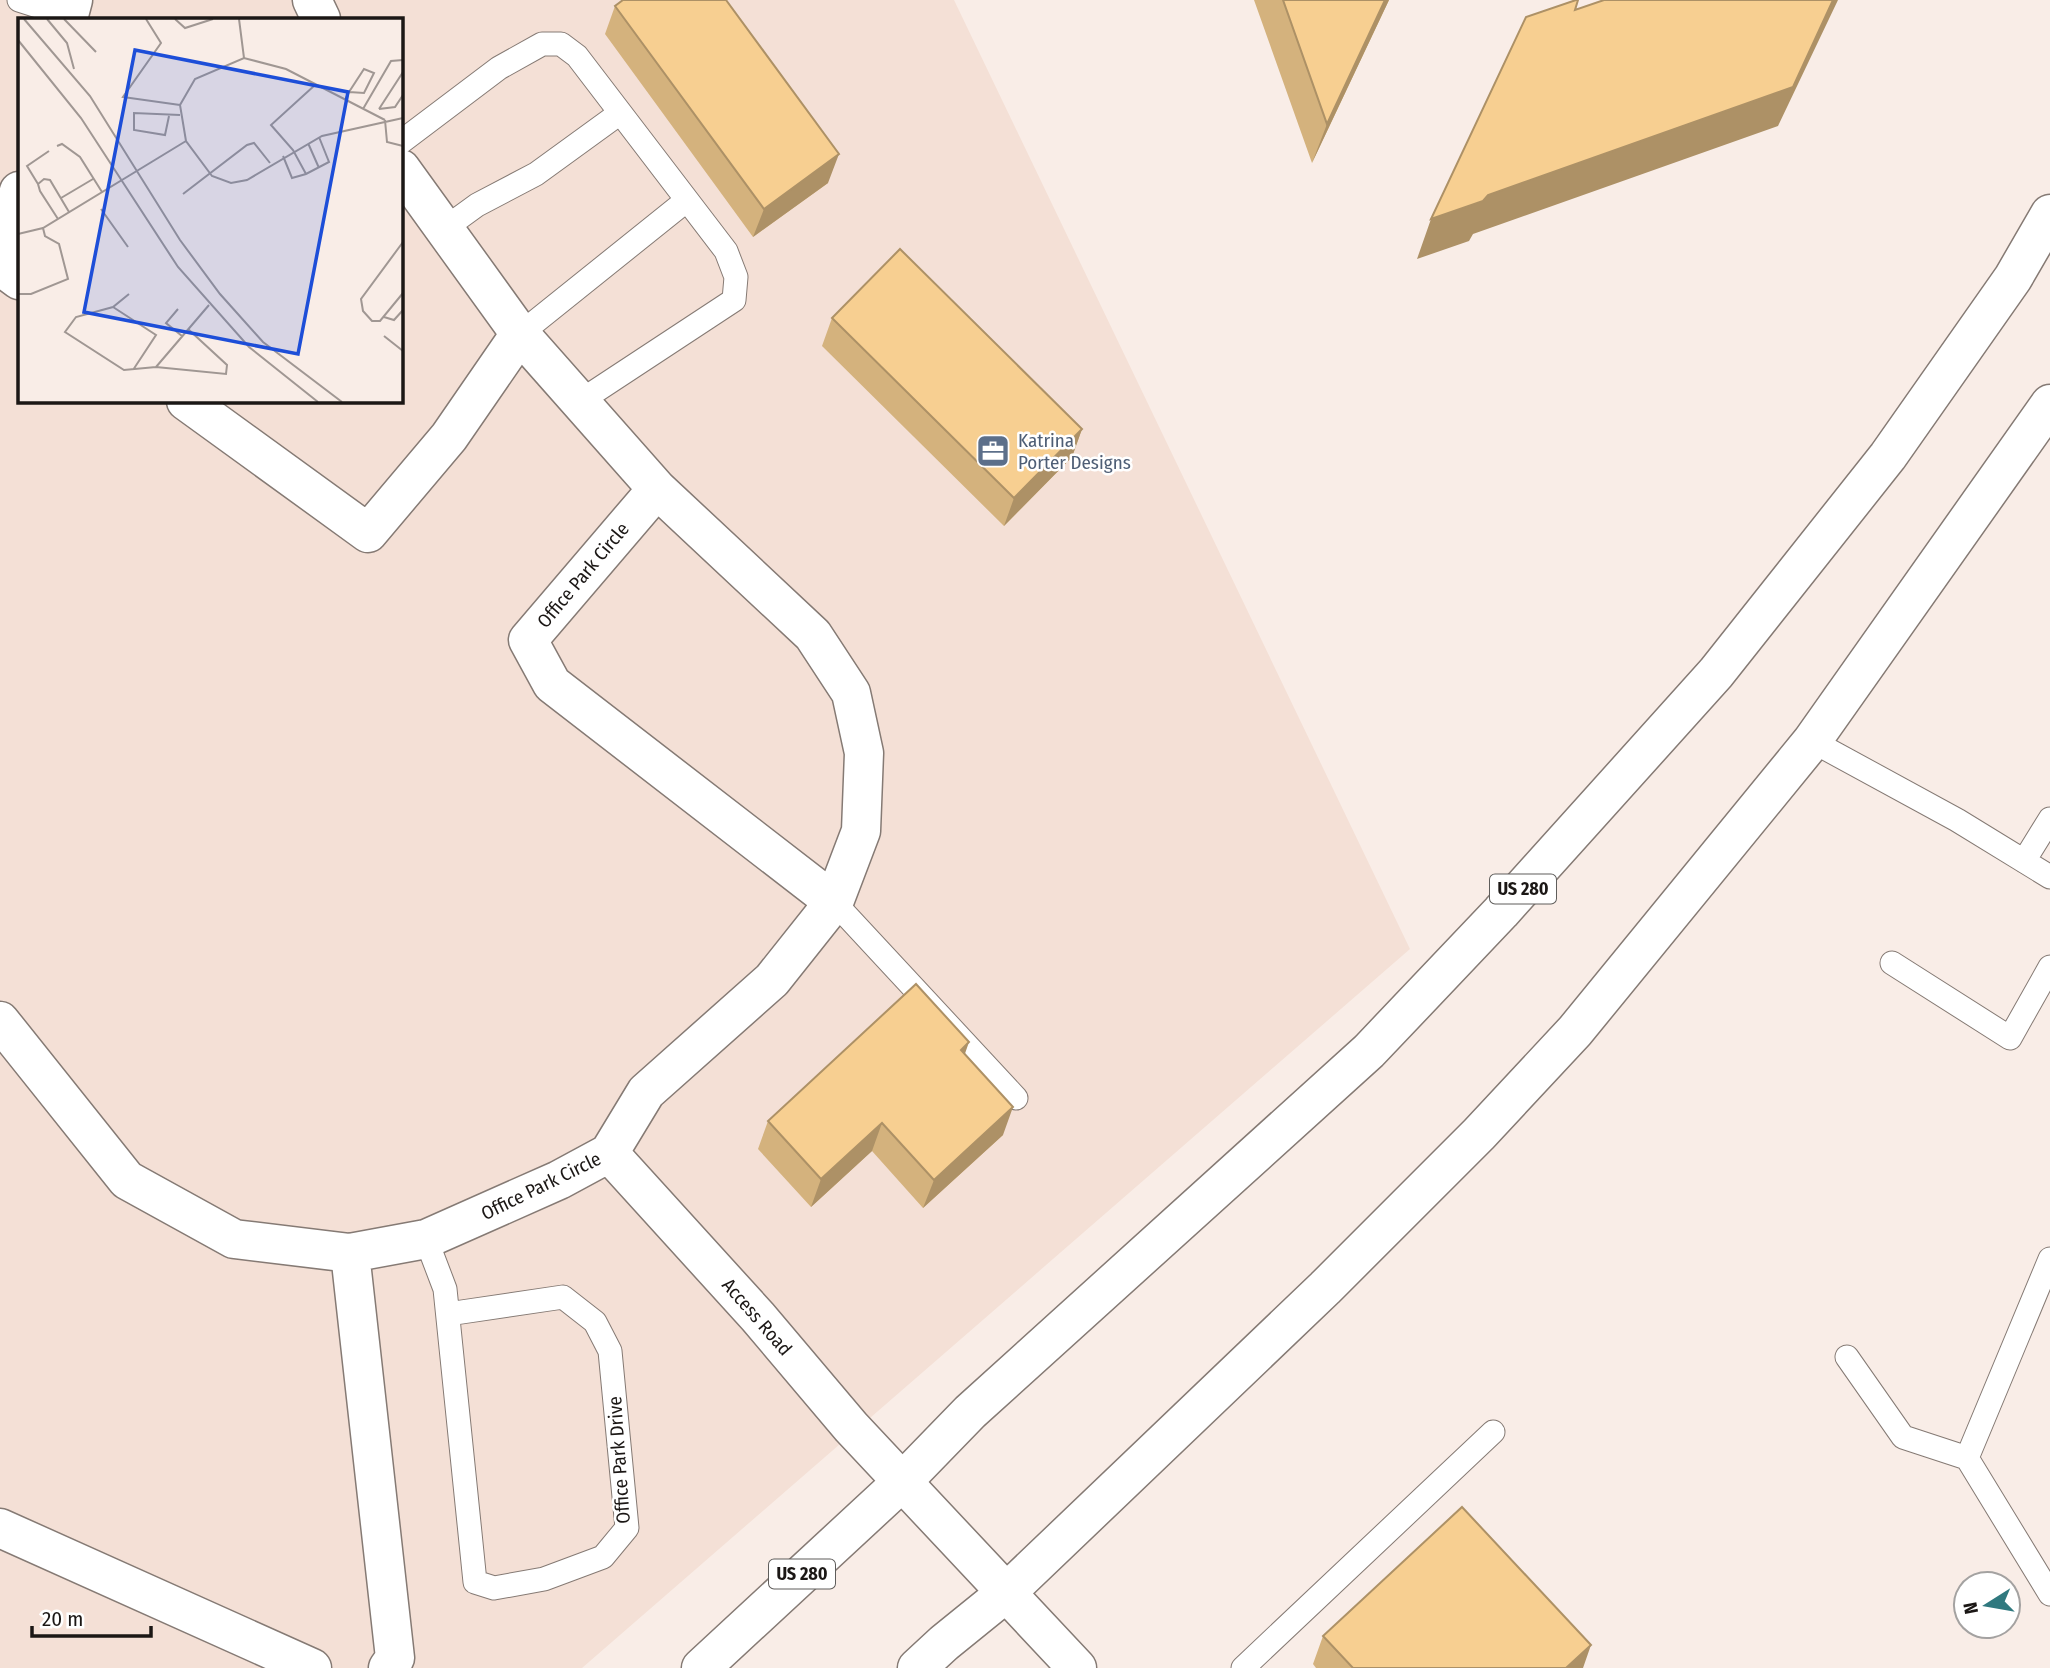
<svg xmlns="http://www.w3.org/2000/svg" width="2050" height="1668" font-family="'Fira Sans Condensed',sans-serif">
<style>
.built{fill:#f4e0d6;fill-rule:evenodd}
.lines{fill:none;stroke-linecap:round;stroke-linejoin:round}
.lane-casing{stroke:#857a74;stroke-width:25}
.street-casing{stroke:#857a74;stroke-width:41}
.highway-casing{stroke:#857a74;stroke-width:41}
.lane{stroke:#fff;stroke-width:23}
.street{stroke:#fff;stroke-width:38}
.highway{stroke:#fff;stroke-width:38}
.wall{fill:#d4b27d}
.shaded-wall{fill:#ad9166}
.building{fill:#f7cf91;stroke:#ad9166;stroke-width:2}
.labels{text-anchor:middle;dominant-baseline:central;stroke-width:5;stroke-linejoin:round;paint-order:stroke}
.shield{fill:#fff;stroke:#5f5d5b;stroke-width:2}
.shield-label{font-size:18px;font-weight:bold;fill:#1b1715}
.service-label{font-size:19px;fill:#4e5e75;stroke:#fff;text-anchor:start}
.street-label{font-size:19px;fill:#1b1715;stroke:#fff}
.inset-road{fill:none;stroke:#a09793;stroke-width:2}
.view{fill:#1d4ed8;fill-opacity:0.15;stroke:#1d4ed8;stroke-width:3.5}
.inset-edge{fill:none;stroke:#1b1715;stroke-width:3.5}
</style>
<rect width="100%" height="100%" fill="#f9ede7"/>
<!-- built -->
<path class="built" d="M0,0H954L1410,949L582,1668H0ZM19,19H401V401H19Z"/>
<g class="lines">
<defs>
<path id="lane" d="M19,0L69,16
M401,142L499,68L542,44H561L577,56L726,251L736,277L734,300L579,402
M444,229L477,205L536,174L620,113
M520,334L687,200
M1812,741L1957,820L2050,877
M2024,861L2050,819
M834,902L1016,1098
M1892,963L2010,1038L2050,967
M426,1239L445,1289L475,1582L494,1588L544,1579L603,1557L627,1528L610,1351L595,1322L563,1297L448,1314
M1847,1357L1903,1437L1967,1458L2050,1594
M1967,1458L2050,1259
M1243,1668L1493,1432"/>
<path id="street" d="M312,0L321,19
M68,19L73,0
M0,253L19,191
M0,266L19,280
M186,401L368,533L449,437L520,334
M657,489L528,640L552,684L834,902
M0,1021L127,1180L234,1239L350,1253L426,1239L559,1180L609,1153L646,1092L772,980L834,902L861,831L864,753L851,693L813,635L657,489L520,334L401,169
M609,1153L758,1317L851,1427L1077,1668
M350,1253L395,1658L388,1668
M0,1528L312,1668"/>
<path id="highway" d="M701,1668L903,1481L970,1412L1369,1051L1501,912L1716,673L1888,456L2013,278L2050,214
M917,1668L944,1643L1007,1592L1325,1288L1479,1134L1575,1031L1812,741L2050,404"/>
</defs>
<!-- lane casing -->
<use href="#lane" class="lane-casing"/>
<!-- street casing -->
<use href="#street" class="street-casing"/>
<!-- highway casing -->
<use href="#highway" class="highway-casing"/>
<!-- lane -->
<use href="#lane" class="lane"/>
<!-- street -->
<use href="#street" class="street"/>
<!-- highway -->
<use href="#highway" class="highway"/>
</g>
<!-- wall -->
<path class="wall" d="M1254,0H1389L1312,163Z
M615,6L828,183L753,237L605,34Z
M832,318L1082,429L1072,457L1004,526L822,346Z
M965,1054L1003,1135L923,1208L872,1151L811,1207L758,1149L768,1121Z
M1323,1636L1583,1668H1316L1313,1664Z"/>
<!-- shaded-wall -->
<path class="shaded-wall" d="M1385,0H1389L1312,163L1327,124Z
M1833,0H1838L1778,126L1473,234L1469,241L1417,259L1431,219L1488,195Z
M839,154L828,183L753,237L764,209Z
M1082,429L1072,457L1004,526L1014,498Z
M969,1042L959,1071L961,1050Z
M1013,1107L1003,1135L923,1208L934,1180Z
M882,1123L872,1151L811,1207L821,1179Z
M1591,1645L1583,1668H1566Z"/>
<!-- building -->
<path class="building" d="M623,0H726L839,154L764,209L615,6Z
M1283,0H1385L1327,124Z
M1576,0H1578L1575,10L1604,0H1833L1793,87L1488,195L1483,201L1431,219L1526,17Z
M900,249L1082,429L1014,498L832,318Z
M916,984L969,1042L961,1050L1013,1107L934,1180L882,1123L821,1179L768,1121Z
M1462,1507L1591,1645L1566,1668H1353L1323,1636Z"/>
<!-- icons -->
<defs>
<symbol id="office-square" viewBox="-11 -11 22 22"><rect x="-9" y="-9" width="18" height="18" rx="4" fill="#5c6f8a" stroke="#fff"/><path d="M-6-3h4V-5.5h4V-3h4V5H-6ZM-1-4.5V-3h2v-1.5ZM-6 0V1H6V0Z" fill="#fff"/></symbol>
</defs>
<g fill-rule="evenodd">
<use href="#office-square" x="974" y="432" width="38" height="38"/>
</g>
<g class="labels">
<!-- shield labels -->
<g class="shield">
<rect x="1490" y="874.5" width="66" height="29" rx="5"/>
<rect x="769" y="1559.5" width="66" height="29" rx="5"/>
</g>
<g class="shield-label">
<text x="1523" y="889">US 280</text>
<text x="802" y="1574">US 280</text>
</g>
<!-- service labels -->
<g class="service-label">
<text x="1018" y="440">Katrina<tspan x="1018" dy="22">Porter Designs</tspan></text>
</g>
<!-- street labels -->
<g class="street-label">
<text transform="translate(583 575) rotate(-50)">Office Park Circle</text>
<text transform="translate(541 1186) rotate(-26)">Office Park Circle</text>
<text transform="translate(757 1317) rotate(49)">Access Road</text>
<text transform="translate(619 1460) rotate(-94)">Office Park Drive</text>
</g>
</g>
<!-- overview -->
<g transform="translate(18 18)">
<rect width="385" height="385" fill="#f9ede7"/>
<path class="inset-road" d="M6,1L72,78L162,222L202,276L245,324L324,384M29,1L49,25L56,51M46,1L78,34M128,1L143,25L105,79L162,87M157,1L167,10L195,1M221,1L226,40M0,22L63,100L160,249L231,329L300,384M327,82L331,74L346,51L356,55L346,75L331,74M345,91L373,43L385,42M361,91L385,54M361,91L377,89L385,77M151,98L147,117L116,112V95L162,97M367,102L268,51L226,40L177,61L162,87L168,123L194,158L213,165L229,162L304,118L385,100M367,102L369,124L385,128M290,125L301,150M39,128L44,126L62,139L84,174M265,138L274,160L288,156L311,144L301,119M288,156L275,132L253,107L297,67M20,166L9,148L31,133M165,176L229,127L236,125L252,145M43,180L75,161M83,191L110,229M40,201L22,173L20,166L26,161L32,162L51,194M0,216L25,210L168,123M385,224L343,281L345,293L354,303H362L385,275M0,276H13L50,261L41,226L27,218L25,210M111,276L95,289L58,299L47,314L106,352L138,349L208,356L209,347L170,311M95,289L138,317L115,352M160,291L148,305L164,318M366,299L376,302L385,292M366,318L385,333M138,349L191,287"/>
<path class="view" d="M117,32L330,74L280,336L66,294Z"/>
<rect width="385" height="385" class="inset-edge"/>
</g>
<!-- north arrow -->
<g transform="translate(1987 1605) rotate(259)"><circle r="33" fill="#ffffff" stroke="#a4a2a1" stroke-width="2"/>
<path d="M0-5L12 26L0 18L-12 26Z" fill="#30797f"/>
<text y="-10" font-size="19" font-weight="bold" text-anchor="middle" fill="#1b1715">N</text>
</g>
<!-- scale -->
<path d="M32 1626v10h119v-10" fill="none" stroke="#1b1715" stroke-width="3.5"/>
<text x="42" y="1626" font-size="21" fill="#1b1715" stroke="#ffffff" stroke-width="5" paint-order="stroke">20 m</text>
</svg>
